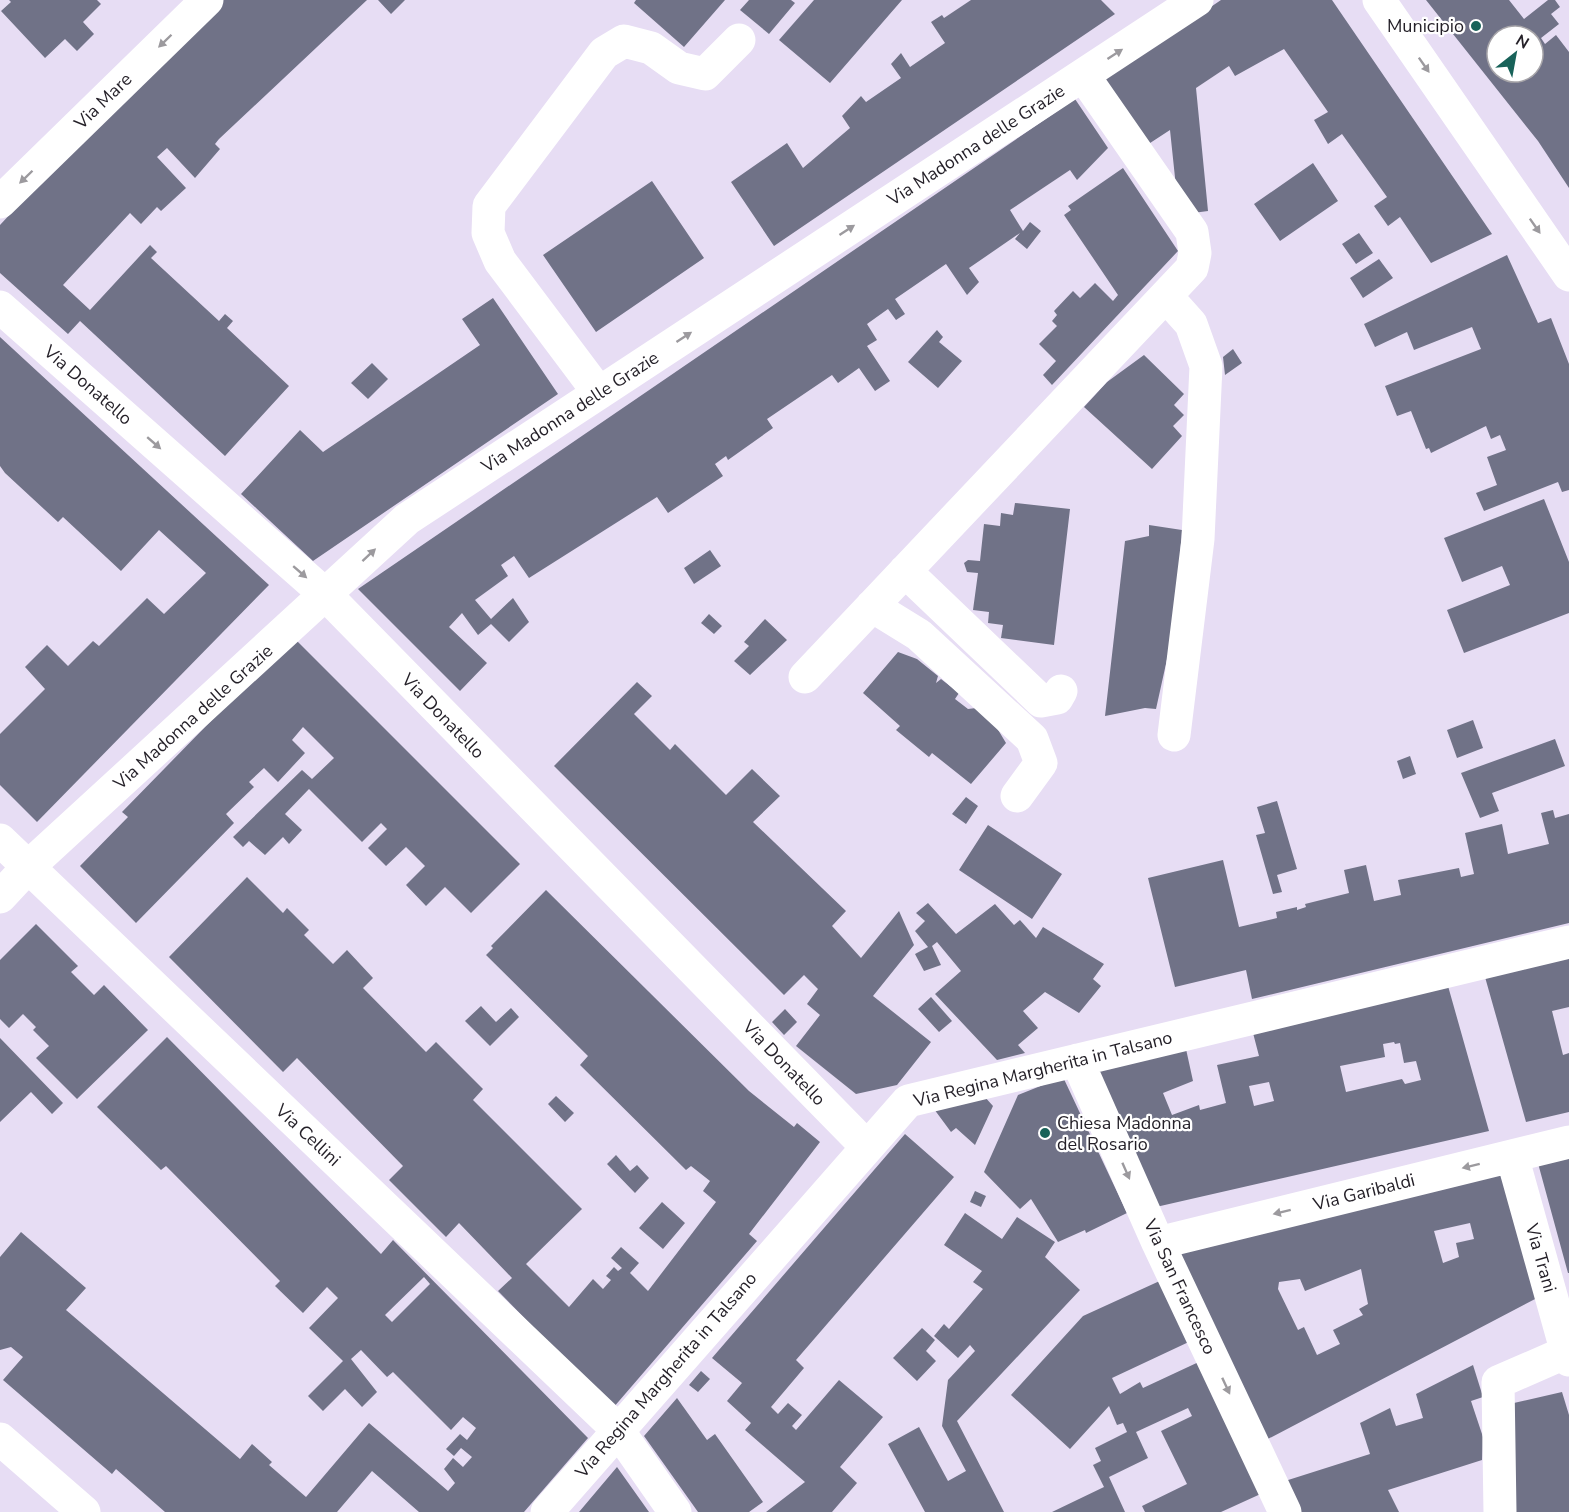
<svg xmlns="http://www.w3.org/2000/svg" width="1569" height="1512" font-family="'Nunito Sans',sans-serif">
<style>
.building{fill:#707287;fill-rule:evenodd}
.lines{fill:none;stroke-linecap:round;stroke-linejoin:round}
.minor{stroke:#fff;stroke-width:33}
.oneway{fill:#9c9a9e}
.poi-dot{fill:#186259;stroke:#fff;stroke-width:2}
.labels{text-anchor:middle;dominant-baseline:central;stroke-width:4.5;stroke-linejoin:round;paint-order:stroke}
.poi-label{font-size:18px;fill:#231f27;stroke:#fff;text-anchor:end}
.street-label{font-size:18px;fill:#231f27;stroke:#fff}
</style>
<rect width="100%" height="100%" fill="#e7ddf4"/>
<!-- building -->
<path class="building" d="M9,0H97L101,4L83,22L94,34L77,51L65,39L45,58L1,11L11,2Z
M217,0H367L219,139L215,144L220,149L195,178L167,148L157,157L186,188L161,211L157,207L141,224L130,213L63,285L90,310L150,245L157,252L151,258L219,321L225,314L233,321L227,328L289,386L225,456L80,321L68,334L0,273V225L81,138Z
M378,0H405L391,14Z
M636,0H725L684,47L634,3Z
M749,0H791L795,3L769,34L740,10Z
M814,0H902L830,83L779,40Z
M971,0H1101L1115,14L774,246L731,182L787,143L803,168L850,128L842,116L861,96L866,102L901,78L891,64L901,53L910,67L945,43L931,22L942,15L944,18Z
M1221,0H1332L1492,234L1431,263L1400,217L1388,226L1374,206L1387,197L1342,134L1328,144L1314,120L1328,112L1284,49L1235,76L1229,66L1196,88L1208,211L1193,213L1176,187L1170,130L1147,145L1103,80Z
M1426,0H1509L1524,19L1548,0H1555L1560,7L1551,14L1559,24L1541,38L1545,44L1556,35L1569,52V188L1538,141ZM1497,36H1533V72H1497Z
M1075,99L1108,148L1077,180L1070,170L1010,210L1023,231L1030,222L1041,231L1027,249L1015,239L1020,233L969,268L979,282L967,295L946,264L895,299L905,314L896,320L888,309L867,324L877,340L867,346L890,381L875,391L859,368L838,383L832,375L767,419L773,428L728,460L726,456L715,464L723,476L668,513L657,497L529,578L514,556L501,565L508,576L475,600L491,619L513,598L529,622L509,642L491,624L478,635L462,613L449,627L487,663L460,691L358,589Z
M1313,163L1338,201L1280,241L1254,204Z
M1123,168L1178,251L1052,385L1043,375L1056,361L1039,344L1057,326L1052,321L1057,315L1054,311L1073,291L1080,298L1095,283L1113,301L1118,295L1064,215L1071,210L1068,206Z
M652,181L704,258L596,332L543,255Z
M1359,233L1373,253L1356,264L1342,244Z
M1507,255L1538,323L1551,318L1569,364V490L1562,492L1558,482L1484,511L1476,493L1497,485L1487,457L1506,450L1500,435L1491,439L1486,426L1431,453L1429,448L1426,449L1411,411L1397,416L1385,386L1481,349L1472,327L1414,350L1407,332L1375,347L1364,324Z
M1379,259L1393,278L1363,298L1350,278Z
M493,298L558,394L313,561L241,494L300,430L323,452L480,345L462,319Z
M937,330L943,337L939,342L962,361L938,388L908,362Z
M0,337L269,585L37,822L0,785V734L45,689L25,667L47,645L68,666L93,641L99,646L147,598L164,614L206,573L159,530L121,571L63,517L58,522L5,473L0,466Z
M1233,349L1242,363L1225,375L1223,357Z
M1144,355L1184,394L1174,405L1184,415L1173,426L1182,436L1152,469L1084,407L1107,382Z
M372,363L388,379L368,399L351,383Z
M1544,499L1569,562V613L1464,653L1447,610L1510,585L1502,566L1462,582L1444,538Z
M1015,503L1070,509L1054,645L1001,638L1003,625L988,623L989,612L973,610L978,573L967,572L964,563L968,560L980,561L984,524L1000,526L1001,513L1013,515Z
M1149,525L1182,530L1175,623L1156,709L1145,708L1105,716L1125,541L1149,536Z
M710,550L721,566L694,584L684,568Z
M709,614L722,626L714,634L701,623Z
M765,619L787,640L750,675L734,661L749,646L744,642Z
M293,637L520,864L471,913L445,887L426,906L406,885L425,866L406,847L386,866L368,848L387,829L381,823L362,842L309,789L285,814L302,830L289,844L283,837L265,855L249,841L243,847L233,837L302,770L312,779L334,758L303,727L292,740L305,753L278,782L264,768L249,782L254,787L226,814L234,823L136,923L80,866L128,817L122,812Z
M898,652L917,659L938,676L936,683L941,679L959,693L955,699L968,709L976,708L994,723L1006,743L971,784L932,753L929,757L896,730L900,726L863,693Z
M637,682L652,696L634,714L670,750L675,744L726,795L752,769L780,796L753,822L846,911L832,926L861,958L899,911L914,945L873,996L931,1042L897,1085L856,1094L796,1046L820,1015L807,1004L818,989L804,975L784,995L554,766Z
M1473,720L1483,748L1457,758L1447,730Z
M1555,739L1565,766L1492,793L1499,811L1480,818L1461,773Z
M1410,756L1416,774L1403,779L1397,761Z
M966,797L978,806L966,824L952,814Z
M1277,801L1297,869L1277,875L1282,892L1273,894L1256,835L1265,833L1257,807Z
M1553,810L1555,818L1569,814V923L1252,999L1246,970L1175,987L1148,878L1223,860L1239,927L1277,918L1276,912L1297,907V910L1306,907L1305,904L1349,893L1344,870L1366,865L1374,901L1401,895L1398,880L1459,868L1461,877L1474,874L1465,833L1502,824L1508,854L1549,844L1541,813Z
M988,825L1062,874L1032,919L959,870Z
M247,877L283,913L287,908L309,930L304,935L333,964L347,950L373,978L363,988L426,1052L436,1042L483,1089L473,1100L582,1209L526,1264L569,1307L593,1279L603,1289L611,1280L606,1276L614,1267L618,1271L622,1268L611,1258L621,1247L639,1263L630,1273L648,1291L716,1202L703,1191L710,1181L691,1166L686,1170L580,1065L588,1056L486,955L493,948L491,946L546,890L749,1091L794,1127L797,1123L820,1142L749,1234L757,1241L613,1408L498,1291L512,1278L459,1223L446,1237L389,1180L403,1166L297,1058L283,1072L169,957Z
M928,903L956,934L995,904L1014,925L1020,920L1036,938L1043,927L1104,964L1093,979L1101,986L1079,1013L1045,992L1023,1011L1038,1028L1018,1045L1025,1053L997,1060L935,994L961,971L937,942L932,946L941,965L924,971L915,954L928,947L915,931L925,921L916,913Z
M36,924L78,966L71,972L94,995L104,985L148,1030L77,1099L36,1058L49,1046L33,1030L36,1027L23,1014L9,1028L0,1019V960Z
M1569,957V1007L1552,1011L1563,1055L1569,1053V1112L1526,1122L1485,977Z
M1448,986L1489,1131L1156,1207L1092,1071L1186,1049L1193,1081L1163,1093L1172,1115L1199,1105L1200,1110L1226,1103L1217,1065L1259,1056L1253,1033ZM1394,1042L1395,1044L1400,1043L1404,1063L1416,1061L1421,1080L1405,1084L1402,1079L1346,1092L1340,1066L1385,1057L1383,1044ZM1269,1082L1274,1101L1254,1106L1249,1086Z
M931,997L952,1021L939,1032L918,1009Z
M481,1006L496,1022L511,1008L519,1017L490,1046L465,1021Z
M785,1009L797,1022L784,1035L772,1022Z
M167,1037L381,1254L393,1240L588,1438L524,1512H419L372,1471L337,1512H165L116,1469L112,1474L3,1380L23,1357L11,1347L0,1350V1257L21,1232L86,1288L66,1310L240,1459L252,1444L272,1462L269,1465L306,1497L369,1423L448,1491L455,1483L444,1469L453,1458L463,1467L472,1457L461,1448L454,1456L446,1449L460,1434L467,1440L476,1428L463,1417L451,1430L393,1372L387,1377L361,1350L351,1359L377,1392L362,1407L345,1389L323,1411L308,1396L343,1361L309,1328L338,1298L327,1287L303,1313L275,1286L280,1281L166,1166L161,1170L97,1107ZM424,1277L430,1284L392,1322L385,1315Z
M0,1038L63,1103L52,1114L31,1092L0,1122Z
M1063,1077L1127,1213L1086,1233L1085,1230L1058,1242L1031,1199L1020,1209L984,1172L1018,1095Z
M556,1096L574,1113L565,1122L548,1104Z
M984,1096L993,1106L975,1145L956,1128L951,1132L934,1109Z
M905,1134L954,1177L796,1360L804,1368L771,1407L778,1414L788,1403L802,1415L792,1426L796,1430L839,1380L883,1417L840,1467L857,1483L832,1512H766L805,1482L745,1430L751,1423L727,1401L742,1383L712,1358Z
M1569,1148V1273H1568L1536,1156Z
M616,1155L630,1171L637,1165L649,1178L635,1193L607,1164Z
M1499,1163L1537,1298L1266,1440L1171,1239ZM1470,1223L1474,1239L1456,1243L1459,1257L1443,1263L1434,1231ZM1361,1269L1368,1304L1359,1309L1363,1315L1333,1330L1340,1344L1317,1355L1304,1327L1298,1330L1278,1289L1279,1282L1300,1279L1305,1291Z
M975,1191L986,1196L981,1207L970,1202Z
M662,1202L685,1223L663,1249L639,1228Z
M965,1213L1002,1239L1017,1217L1055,1242L1045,1257L1080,1290L957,1421L1004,1512H925L888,1444L919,1427L948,1481L966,1471L942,1426L948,1380L975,1351L970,1345L958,1358L934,1336L944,1324L949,1329L983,1289L973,1282L982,1271L944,1245Z
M1164,1279L1193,1340L1112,1378L1120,1394L1140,1382L1143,1388L1203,1360L1265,1492L1221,1512H1145L1142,1506L1187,1484L1161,1431L1192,1416L1188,1408L1136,1432L1148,1458L1109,1477L1125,1512H1052L1104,1487L1093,1465L1101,1461L1095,1448L1127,1432L1123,1423L1117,1425L1109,1406L1070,1449L1011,1395L1083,1316Z
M922,1328L935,1340L926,1351L936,1361L917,1381L893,1358Z
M1473,1365L1483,1397L1471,1401L1483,1437L1482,1460L1388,1490L1399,1512H1300L1285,1481L1370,1454L1360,1423L1390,1408L1396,1426L1423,1418L1416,1394Z
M701,1371L710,1379L698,1392L689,1385Z
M1562,1392L1569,1415V1512H1510L1505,1405Z
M677,1398L707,1440L715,1434L763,1502L749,1512H698L644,1436Z
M617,1467L649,1512H579Z"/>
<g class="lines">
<!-- minor -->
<path class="minor" d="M1379,0L1569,275
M0,202L207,0
M1166,296L1191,324L1206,366L1198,539L1174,735
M0,307L326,595L867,1147
M599,393L500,261L488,233L489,206L604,53L624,41L651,48L679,68L705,74L739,40
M905,571L1041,701L1057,698L1061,691
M872,606L919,635L1032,739L1041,763L1017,796
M805,677L1192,268L1195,253L1192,232L1083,75
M0,840L617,1429L675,1512
M0,897L27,868L407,519L1197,0
M1077,1060L1158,1243L1285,1512
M1512,1156L1569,1360
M1158,1243L1569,1142
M0,1439L84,1512
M547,1512L908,1101L1569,942
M1500,1512L1498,1382L1567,1352"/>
</g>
<!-- one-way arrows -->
<defs><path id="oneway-solid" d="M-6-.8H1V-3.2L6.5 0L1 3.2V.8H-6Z" transform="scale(1.5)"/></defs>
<g class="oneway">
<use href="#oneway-solid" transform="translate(165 41) rotate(136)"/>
<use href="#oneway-solid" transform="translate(1115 54) rotate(-33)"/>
<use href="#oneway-solid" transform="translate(1424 65) rotate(55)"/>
<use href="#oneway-solid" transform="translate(26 177) rotate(136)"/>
<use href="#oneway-solid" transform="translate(1535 226) rotate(55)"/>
<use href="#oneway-solid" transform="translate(847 230) rotate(-33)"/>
<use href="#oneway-solid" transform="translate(684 337) rotate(-33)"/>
<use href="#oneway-solid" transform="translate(154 443) rotate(41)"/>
<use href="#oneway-solid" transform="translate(369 555) rotate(-43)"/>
<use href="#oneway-solid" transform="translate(300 572) rotate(41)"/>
<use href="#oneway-solid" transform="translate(1471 1166) rotate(166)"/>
<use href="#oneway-solid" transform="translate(1126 1171) rotate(66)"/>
<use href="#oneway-solid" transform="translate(1282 1212) rotate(166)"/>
<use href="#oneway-solid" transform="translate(1226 1386) rotate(65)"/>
</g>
<!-- markers -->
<g class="poi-dot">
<circle cx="1476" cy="26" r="6"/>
<circle cx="1045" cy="1133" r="6"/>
</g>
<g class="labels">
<!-- poi labels -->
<g class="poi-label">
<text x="1464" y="26">Municipio</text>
<text x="1057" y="1123" text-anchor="start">Chiesa Madonna<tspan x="1057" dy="21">del Rosario</tspan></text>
</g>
<!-- street labels -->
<g class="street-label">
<text transform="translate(103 101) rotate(-44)">Via Mare</text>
<text transform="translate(976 145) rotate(-33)">Via Madonna delle Grazie</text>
<text transform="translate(88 385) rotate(41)">Via Donatello</text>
<text transform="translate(570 412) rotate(-33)">Via Madonna delle Grazie</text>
<text transform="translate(443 716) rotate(46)">Via Donatello</text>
<text transform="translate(193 717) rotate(-42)">Via Madonna delle Grazie</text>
<text transform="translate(784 1063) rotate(46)">Via Donatello</text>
<text transform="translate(1043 1069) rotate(-14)">Via Regina Margherita in Talsano</text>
<text transform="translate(308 1135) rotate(43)">Via Cellini</text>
<text transform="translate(1364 1192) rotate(-14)">Via Garibaldi</text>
<text transform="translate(1541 1258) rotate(74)">Via Trani</text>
<text transform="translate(1180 1287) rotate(65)">Via San Francesco</text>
<text transform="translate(666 1375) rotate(-49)">Via Regina Margherita in Talsano</text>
</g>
</g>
<!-- north arrow -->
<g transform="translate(1515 54) rotate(31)"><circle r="28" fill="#ffffff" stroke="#a7a5a9" stroke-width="1.5"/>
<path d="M0-4.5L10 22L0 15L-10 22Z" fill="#186259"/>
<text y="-9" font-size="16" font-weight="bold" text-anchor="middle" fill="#231f27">N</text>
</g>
</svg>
